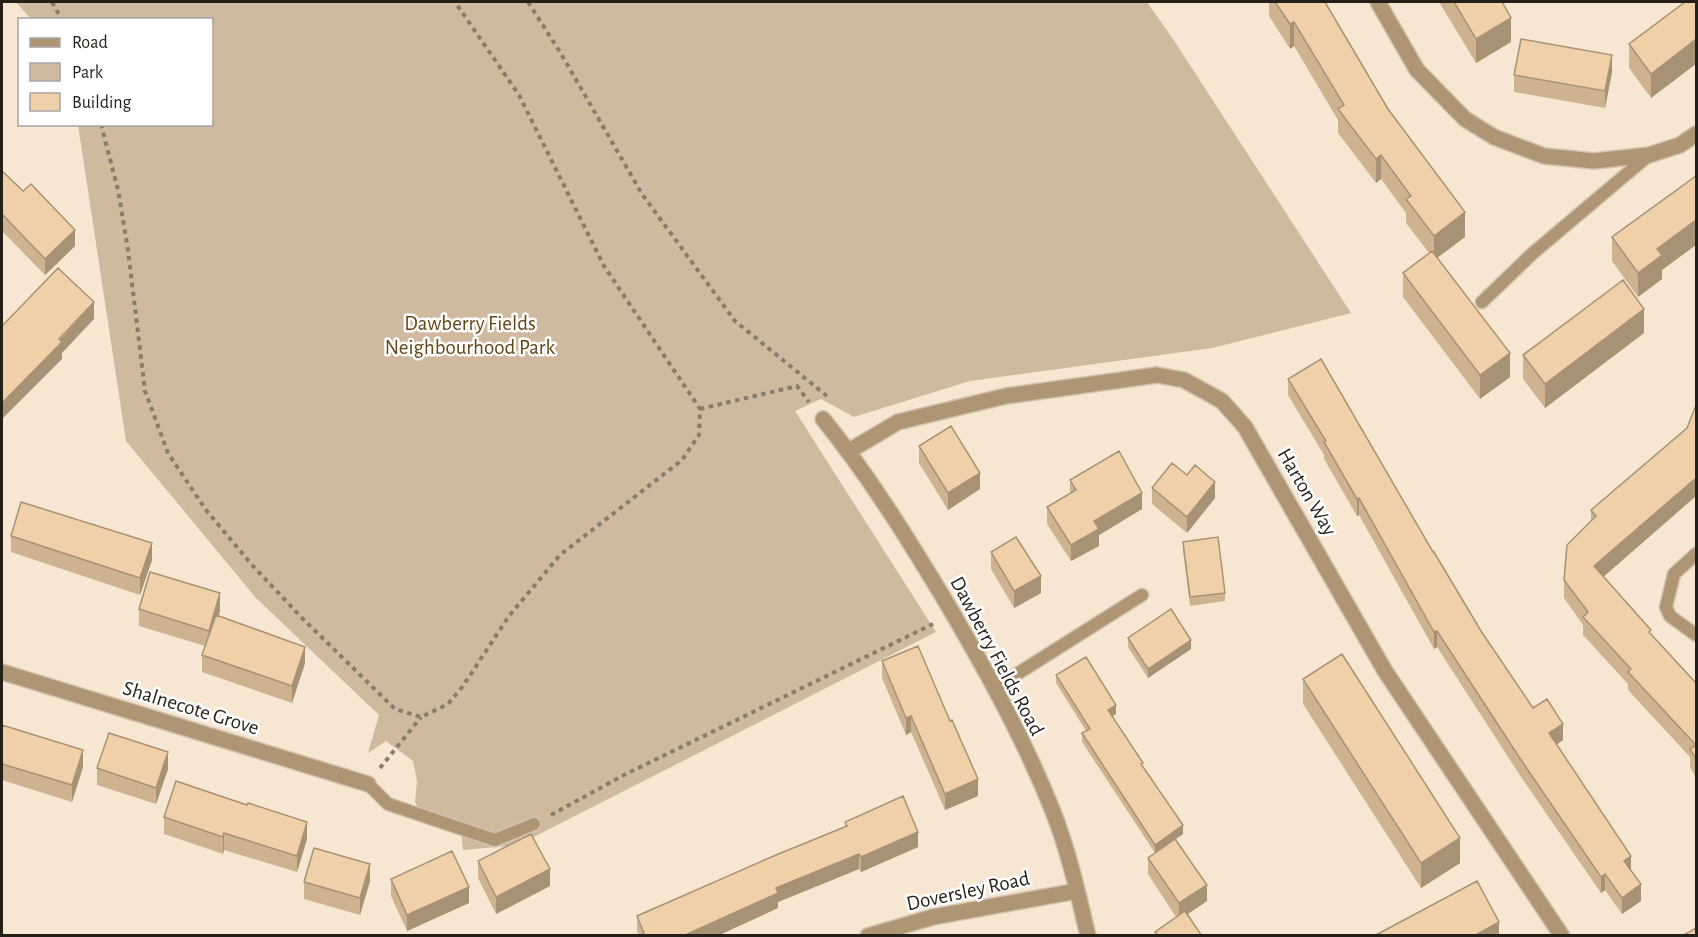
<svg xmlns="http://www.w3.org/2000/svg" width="1698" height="937" font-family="'Alegreya Sans',sans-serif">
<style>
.green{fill:#cfba9f}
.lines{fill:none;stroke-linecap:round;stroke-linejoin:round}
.service-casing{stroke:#d1c3b0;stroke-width:15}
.minor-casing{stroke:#d1c3b0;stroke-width:18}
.path{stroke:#877d6f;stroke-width:4;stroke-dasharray:4.5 4.5;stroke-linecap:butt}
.service{stroke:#ae9574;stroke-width:12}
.minor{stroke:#ae9574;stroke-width:15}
.wall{fill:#ceb390}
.shaded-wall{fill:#a79276}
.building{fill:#efd0a8;stroke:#a79276;stroke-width:1.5}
.labels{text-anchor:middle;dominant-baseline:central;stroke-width:5;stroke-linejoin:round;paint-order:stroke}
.park-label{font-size:21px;fill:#644517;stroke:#fff}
.street-label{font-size:21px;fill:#241f17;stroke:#fff}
</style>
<rect width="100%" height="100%" fill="#f7e7d2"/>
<!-- green -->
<path class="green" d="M16,2H1147L1173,39L1351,313L1212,348L970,381L854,417L821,399L795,411L936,632L518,845L463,850L460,824L418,808L415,802L417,781L413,761L386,741L368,753L379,715L256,598L126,441L78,125L212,124V20L31,19Z"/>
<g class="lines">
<defs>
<path id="service" d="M1482,302L1533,253L1649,155
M1696,554L1674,574L1666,607L1670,616L1696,635
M995,688L1142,595
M368,784L388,804L495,840L534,824"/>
<path id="minor" d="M1378,2L1417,70L1465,119L1494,137L1544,156L1594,161L1649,155L1680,145L1696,134
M823,419C870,477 910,542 949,607C987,672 1024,739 1052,809C1068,849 1078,893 1088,936
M849,451L898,422L1006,396L1157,375L1184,380L1222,401L1245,427L1385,671L1562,936
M2,672L368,784
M868,936L933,917L1077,891"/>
</defs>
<!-- service casing -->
<use href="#service" class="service-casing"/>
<!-- minor casing -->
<use href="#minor" class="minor-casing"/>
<!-- path -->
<path class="path" d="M52,2L62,20
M528,2L560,52L642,194L735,321L827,396
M101,124L118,190L128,250L145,391L168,453L206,510L252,565L303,619L395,709L421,717L448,704L463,686L509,616L560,555L682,460L699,435L700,409L604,266L519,95L455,2
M700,409L797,386L809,402
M380,768L421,717
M551,815L624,775L933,624"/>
<!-- service -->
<use href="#service" class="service"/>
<!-- minor -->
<use href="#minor" class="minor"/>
</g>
<!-- wall -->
<path class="wall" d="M1269,2H1325L1388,109L1465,237L1437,258L1510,377L1480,399L1403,297V273L1429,253L1406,223V213L1381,179L1376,183L1338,133V120L1294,46L1290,49L1269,16Z
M1439,2H1502L1511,42L1476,63Z
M1685,2L1651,98L1629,68V44Z
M1612,72L1605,108L1514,92V75Z
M2,171L75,246L45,275L2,231Z
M1612,237L1662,270V279L1638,297L1612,261Z
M1644,333L1545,408L1523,379V355Z
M1288,379L1433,552L1481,631L1533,708L1563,740L1556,745L1631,871L1641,901L1622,914L1605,890L1601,893L1521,777L1437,647L1434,649L1359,515L1357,516L1324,459V455L1288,395Z
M1696,405V496L1603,577L1651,634L1696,683V778L1690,767V757L1628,690V684L1583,635V625L1564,598V580L1591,521V510L1687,428Z
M919,446L980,489L948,510L919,463Z
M1070,480L1142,509L1099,535V546L1071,561L1047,524V507L1070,493Z
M1152,488L1215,498L1187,533L1152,504Z
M11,536L152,560L140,595L11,552Z
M1183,542L1225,593V601L1190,606L1183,551Z
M991,552L1041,593L1014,608L991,569Z
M139,609L220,610L219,616L305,663L292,703L202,672V655L205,646L139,626Z
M1128,638L1191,649L1148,678L1128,647Z
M882,661L950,721L978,796L945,810L911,732L906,735L882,678Z
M1056,675L1116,714L1112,716L1183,834L1176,839L1207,901L1187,914L1202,936H1155V932L1176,917L1148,874V858L1155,853L1082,742V733L1086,731L1056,683Z
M1303,679L1460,863L1421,888L1303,704Z
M2,725L83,767L72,802L2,780Z
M97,768L168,769L156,804L97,785Z
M164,817L307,839L297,872L224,850L223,854L164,834Z
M845,822L918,847L861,872L859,869L778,902V908L717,936H639L637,931V916L845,827Z
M478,861L550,886L496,914L478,878Z
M391,879L469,903L407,931L391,896Z
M370,881L360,915L304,899V882Z"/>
<!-- shaded-wall -->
<path class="shaded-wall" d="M1511,18V42L1476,63V39Z
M1294,22V46L1290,49V24Z
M1696,39V64L1651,98V74Z
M1612,55V72L1605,108V91Z
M1381,155V179L1376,183V159Z
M1465,212V237L1434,260V236Z
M1696,220V245L1662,270V279L1638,297V273L1657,249Z
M75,230V246L45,275V259Z
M94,302V319L62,353V359L2,419V403Z
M1644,309V333L1545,408V384Z
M1510,353V377L1480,399V375Z
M980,473V489L948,510V493Z
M1696,478V496L1594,585V566Z
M1215,482V498L1187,533V517Z
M1142,493V509L1099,535V546L1071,561V545L1094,521Z
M1359,498V515L1357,516V499Z
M152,543V560L140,595V578Z
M1041,576V593L1014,608V591Z
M220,593V610L209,647V631Z
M1437,631V647L1434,649V632Z
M1191,640V649L1148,678V669Z
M305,647V663L292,703V686Z
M1116,705V714L1108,719V710Z
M911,716V732L906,735V718Z
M1563,724V740L1549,750V733Z
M83,750V767L72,802V785Z
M168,752V769L156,804V788Z
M978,779V796L945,810V794Z
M307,822V839L297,872V856Z
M1183,825V834L1155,853V845Z
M918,832V847L861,872V857Z
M224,833V850L223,854V837Z
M1460,838V863L1421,888V863Z
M859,854V869L778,902V908L717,936H683L776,888Z
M1631,856V873L1624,861Z
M370,864V881L360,915V898Z
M550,869V886L496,914V897Z
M1605,874V890L1601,893V877Z
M1641,884V901L1622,914V898Z
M1207,885V901L1179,920V903Z
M469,887V903L407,931V915Z
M1499,922V936H1474Z"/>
<!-- building -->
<path class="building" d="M1275,2H1325L1388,109L1465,212L1434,236L1406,199L1411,196L1381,155L1376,159L1338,109L1344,105L1294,22L1290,24Z
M1454,2H1502L1511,18L1476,39Z
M1685,2H1696V39L1651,74L1629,44Z
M1521,39L1612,55L1605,91L1514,75Z
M2,171L23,191L31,184L75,230L45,259L2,214Z
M1696,176V220L1657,249L1662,255L1638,273L1612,237Z
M1432,251L1510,353L1480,375L1403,273Z
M58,268L94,302L59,339L62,342L2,403V326Z
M1623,280L1644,309L1545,384L1523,355Z
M1321,359L1433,552H1434L1481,631L1533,708L1547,699L1563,724L1549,733L1631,856L1624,861L1641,884L1622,898L1605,874L1601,877L1521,760L1437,631L1434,632L1359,498L1357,499L1324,442L1326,441L1288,379Z
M1696,405V478L1594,566L1651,630L1649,632L1696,683V759L1690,749L1696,745L1628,672L1631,669L1583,617L1588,612L1564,580L1567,545L1596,516L1591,510L1687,428Z
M951,426L980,473L948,493L919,446Z
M1119,451L1142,493L1094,521L1099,529L1071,545L1047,507L1076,490L1070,480Z
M1172,463L1187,475L1195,465L1215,482L1187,517L1152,488Z
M21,502L152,543L140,578L11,536Z
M1016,537L1041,576L1014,591L991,552Z
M1218,537L1225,593L1190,597L1183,542Z
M150,572L220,593L209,631L139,609Z
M1171,609L1191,640L1148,669L1128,638Z
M216,615L305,647L292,686L202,655Z
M918,646L950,721L952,720L978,779L945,794L911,716L906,718L882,661Z
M1342,654L1460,838L1421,863L1303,679Z
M1086,657L1116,705L1108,710L1143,763L1141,764L1183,825L1155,845L1082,733L1090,729L1056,675Z
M2,725L83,750L72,785L2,764Z
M109,733L168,752L156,788L97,768Z
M176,781L247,805L248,803L307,822L297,856L224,833L223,837L164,817Z
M903,796L918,832L861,857L859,854L776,888L778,893L683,936H645L637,916L776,855L847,826L845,822Z
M531,834L550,869L496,897L478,861Z
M1175,839L1207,885L1179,903L1148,858Z
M314,848L370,864L360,898L304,882Z
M452,851L469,887L407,915L391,879Z
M1477,881L1499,922L1474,936H1374Z
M1185,911L1202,936H1158L1155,932Z
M1696,928V936H1682Z"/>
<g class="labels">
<!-- park labels -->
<g class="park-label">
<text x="470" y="323">Dawberry Fields<tspan x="470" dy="24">Neighbourhood Park</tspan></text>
</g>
<!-- street labels -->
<g class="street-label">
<text transform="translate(1307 492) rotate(60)">Harton Way</text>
<text transform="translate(997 656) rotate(62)">Dawberry Fields Road</text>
<text transform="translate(191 708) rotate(17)">Shalnecote Grove</text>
<text transform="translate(968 891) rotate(-12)">Doversley Road</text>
</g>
</g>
<!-- border -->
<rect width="1698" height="937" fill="none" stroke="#241f17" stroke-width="6"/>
<!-- legend -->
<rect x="18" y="18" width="195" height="108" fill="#ffffff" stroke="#a7a5a2" stroke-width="1.5"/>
<rect x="30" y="38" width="30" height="9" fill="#ae9574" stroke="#a7a5a2" stroke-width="1.5"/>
<text x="72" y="48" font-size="18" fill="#241f17">Road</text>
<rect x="30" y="63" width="30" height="18" fill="#cfba9f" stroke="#a7a5a2" stroke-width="1.5"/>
<text x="72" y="78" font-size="18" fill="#241f17">Park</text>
<rect x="30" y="93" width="30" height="18" fill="#efd0a8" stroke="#a7a5a2" stroke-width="1.5"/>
<text x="72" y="108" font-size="18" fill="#241f17">Building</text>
</svg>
